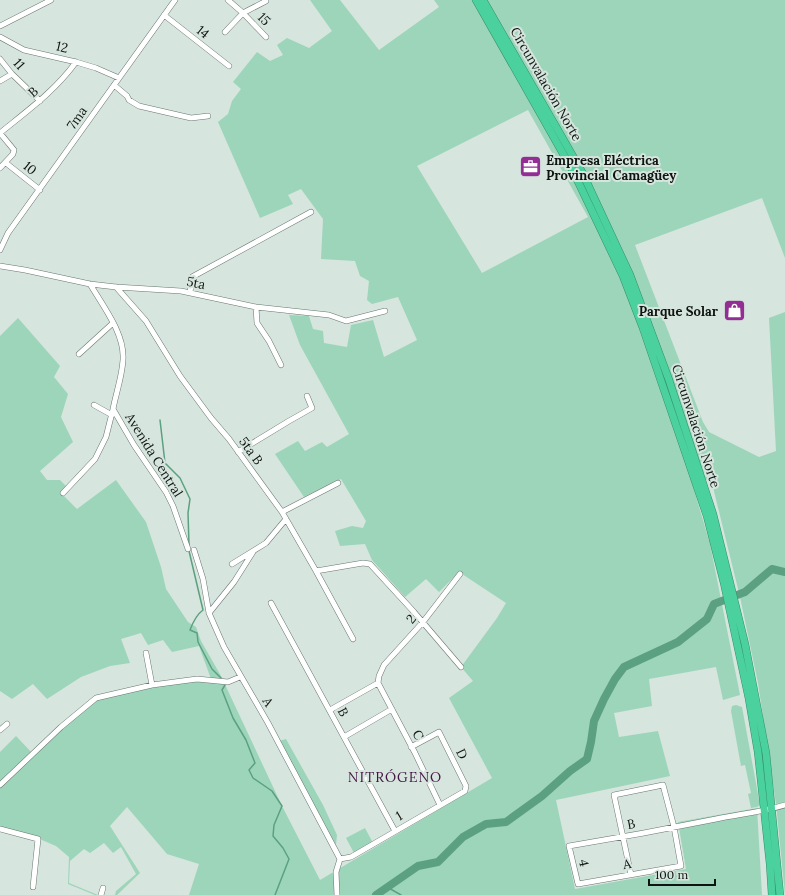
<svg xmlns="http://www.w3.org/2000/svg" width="785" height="895" font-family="Lora,serif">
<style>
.green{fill:#9dd5ba;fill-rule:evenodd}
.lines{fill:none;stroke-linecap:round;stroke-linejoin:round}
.stream{stroke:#5ca082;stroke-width:1.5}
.river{stroke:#5ca082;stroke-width:8}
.minor-casing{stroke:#69766f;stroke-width:6}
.highway-casing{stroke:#358f6c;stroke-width:8}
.minor{stroke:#fff;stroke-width:5}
.highway{stroke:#4ad19d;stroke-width:7}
.labels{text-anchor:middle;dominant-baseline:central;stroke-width:4;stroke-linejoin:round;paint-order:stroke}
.street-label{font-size:13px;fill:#0f1412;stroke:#d6e5dd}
.poi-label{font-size:13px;font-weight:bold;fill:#0f1412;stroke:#d6e5dd;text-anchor:start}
.neighbourhood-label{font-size:14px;letter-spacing:1px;fill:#431444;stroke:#d6e5dd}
</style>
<rect width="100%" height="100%" fill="#d6e5dd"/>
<!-- green -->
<path class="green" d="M310,0H340L379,50L439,7L434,0H785V258L762,198L635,245L703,422L709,432L759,457L776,451L769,318L785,312V895L776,804L758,683L740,597L711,479L692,483L710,544L740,695L723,700L716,667L649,679L652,706L614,713L619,737L658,731L670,776L556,800L575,889L686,869L678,822L757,808L762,895H189L199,864L167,854L127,807L110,826L140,873L117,895H115L116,891L136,874L121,847L113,853L104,843L90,853L84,849L70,861L69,883L98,895H95L68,884L69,857L56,846L35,837L0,829V752L16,736L33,754L95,699L152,685L211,679L199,646L172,652L163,640L148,645L141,633L121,639L130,663L110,666L81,677L47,699L33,684L12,699L0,691V336L18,318L60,366L54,377L68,394L61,417L73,442L40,471L47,480H60L67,487L62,494L77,509L116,480L146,522L161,567L166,589L188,622L196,627L201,641L221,676L282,806L320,880L492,778L449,698L473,681L461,667L497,618L506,603L459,572L439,592L426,579L405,597L372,560L365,544L340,546L335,531L352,526L363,528L366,521L341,479L304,497L275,454L298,441L305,451L322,442L327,447L349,434L300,345L289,315L309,316L313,329L323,331L324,343L347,347L351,325L373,320L384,357L417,340L398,297L372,304L367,300L369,281L360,276L355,261L321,259L323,219L301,189L288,195L293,204L260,218L218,122L228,114L232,101L241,89L233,82L257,52L270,61L283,55L277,45L287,38L309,48L332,31ZM528,110L588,217L482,273L417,166Z
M736,705L742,707L760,805L757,807L751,808L748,794L751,793L745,765L741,766L731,711L732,706Z
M286,739L323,805L337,835L336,845L279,741Z
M365,828L373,843L354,853L346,838Z"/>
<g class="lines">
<!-- stream -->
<path class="stream" d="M160,420L165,463L180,478L190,499L188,513L189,545
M189,551L203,610C196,615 193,622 190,630L197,633L198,642L212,669L221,678
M225,685L222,690L233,718L246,740L255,763L249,770L253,778L272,791L282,806L274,825L273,836L283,848L289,859L275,895
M387,887L401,895"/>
<!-- river -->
<path class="river" d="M376,895L418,866L438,862L463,837L486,824L506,822L542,796L570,771L587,759L591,742L594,721L604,699L615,679L624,667L678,642L707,619L714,604L745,592L772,569L785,572"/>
<defs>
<path id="minor" d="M228,0L243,13L266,37
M164,15L229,66
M0,26L51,0
M225,32L243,13L266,1
M0,37L24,50L76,62L96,68L119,78
M0,59L12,74L40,101
M0,81L12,74
M114,85L127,96L129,100L139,106L191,118L208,116
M6,163L40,190
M0,168L13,154L14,150L0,133C27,111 55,91 76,62
M0,250L8,233L175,0
M0,266L25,270L90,284L116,287L181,291L256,307L329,315L346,321L385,311
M90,284C103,306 125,334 123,360C122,377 116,393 113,409L134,445L166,492L173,506L188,549
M116,287L146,321L180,376L211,418L229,439L282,512L316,571L353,639
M190,293L192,277L311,212
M256,307L257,323L269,341L281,365
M79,354L113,323
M94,405L112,415
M238,452L289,421L312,408L307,396
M63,493L95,459L106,437L113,409
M282,512L338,483
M194,550L203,579L209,613L224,647L268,723L340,859
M232,564L266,543L286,519
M316,571L363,563L370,564L414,612L461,667
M271,603L395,831
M209,613L234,582L253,552
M146,653L152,685
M330,710L378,683
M0,730L7,724
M344,737L392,709
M0,785L61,727L96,698L152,685L197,679L228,682L240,677
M440,805L415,753L378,683L379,676L384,665L423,622L460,574
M0,829L38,839L33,887
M340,859L351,857L465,791L466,786L439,732L411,747
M631,875L614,795L663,785L674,827L681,866L578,884L569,846C618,838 667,829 716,819C739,814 763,812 785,805
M101,895L103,888
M337,895L336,872L340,859"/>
<path id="highway" d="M476,0L574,173L623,276L643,328L707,516L724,583L749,699L758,752L770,864L772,895
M483,0L582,172L630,275L669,380L713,514L745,644L766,753L780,895"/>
</defs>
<!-- minor casing -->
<use href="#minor" class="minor-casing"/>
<!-- highway casing -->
<use href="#highway" class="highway-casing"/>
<!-- minor -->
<use href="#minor" class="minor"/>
<!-- highway -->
<use href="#highway" class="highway"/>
</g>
<!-- icons -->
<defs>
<symbol id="office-square" viewBox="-11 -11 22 22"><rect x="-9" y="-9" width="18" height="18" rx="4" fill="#922e94" stroke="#d6e5dd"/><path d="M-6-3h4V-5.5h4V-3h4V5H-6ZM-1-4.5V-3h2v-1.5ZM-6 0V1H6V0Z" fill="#fff"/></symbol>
<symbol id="shop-square" viewBox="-11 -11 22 22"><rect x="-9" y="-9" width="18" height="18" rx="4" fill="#922e94" stroke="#d6e5dd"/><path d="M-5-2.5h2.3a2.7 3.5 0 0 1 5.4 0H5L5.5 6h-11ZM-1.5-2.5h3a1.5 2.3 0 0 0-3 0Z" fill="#fff"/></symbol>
</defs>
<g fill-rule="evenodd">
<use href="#office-square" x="518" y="154" width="25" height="25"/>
<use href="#shop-square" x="722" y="298" width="25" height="25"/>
</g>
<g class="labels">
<!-- street labels -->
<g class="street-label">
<text transform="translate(264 19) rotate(46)">15</text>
<text transform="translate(203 32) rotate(38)">14</text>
<text transform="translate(62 47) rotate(13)">12</text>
<text transform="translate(19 64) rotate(48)">11</text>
<text transform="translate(546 84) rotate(60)">Circunvalación Norte</text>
<text transform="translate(33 92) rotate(-41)">B</text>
<text transform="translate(77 118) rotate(-55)">7ma</text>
<text transform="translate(30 168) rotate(39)">10</text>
<text transform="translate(196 283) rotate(11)">5ta</text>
<text transform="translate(696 426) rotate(72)">Circunvalación Norte</text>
<text transform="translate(251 451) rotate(54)">5ta B</text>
<text transform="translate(154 455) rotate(58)">Avenida Central</text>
<text transform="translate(411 619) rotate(-50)">2</text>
<text transform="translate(268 702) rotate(59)">A</text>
<text transform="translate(343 712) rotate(62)">B</text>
<text transform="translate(418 735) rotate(62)">C</text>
<text transform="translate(462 754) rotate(64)">D</text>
<text transform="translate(399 816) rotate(-31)">1</text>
<text transform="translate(631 824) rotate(-11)">B</text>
<text transform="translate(584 863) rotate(77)">4</text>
<text transform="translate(627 864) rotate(-10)">A</text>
</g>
<!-- poi labels -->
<g class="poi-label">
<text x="546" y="160">Empresa Eléctrica<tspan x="546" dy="15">Provincial Camagüey</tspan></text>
<text x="718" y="311" text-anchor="end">Parque Solar</text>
</g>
<!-- neighbourhood labels -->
<g class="neighbourhood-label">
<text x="395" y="777">NITRÓGENO</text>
</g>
</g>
<!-- scale -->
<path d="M649 879v6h66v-6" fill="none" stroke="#0f1412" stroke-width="2"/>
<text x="655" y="879" font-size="12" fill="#0f1412" stroke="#d6e5dd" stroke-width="3" paint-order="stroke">100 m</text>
</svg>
